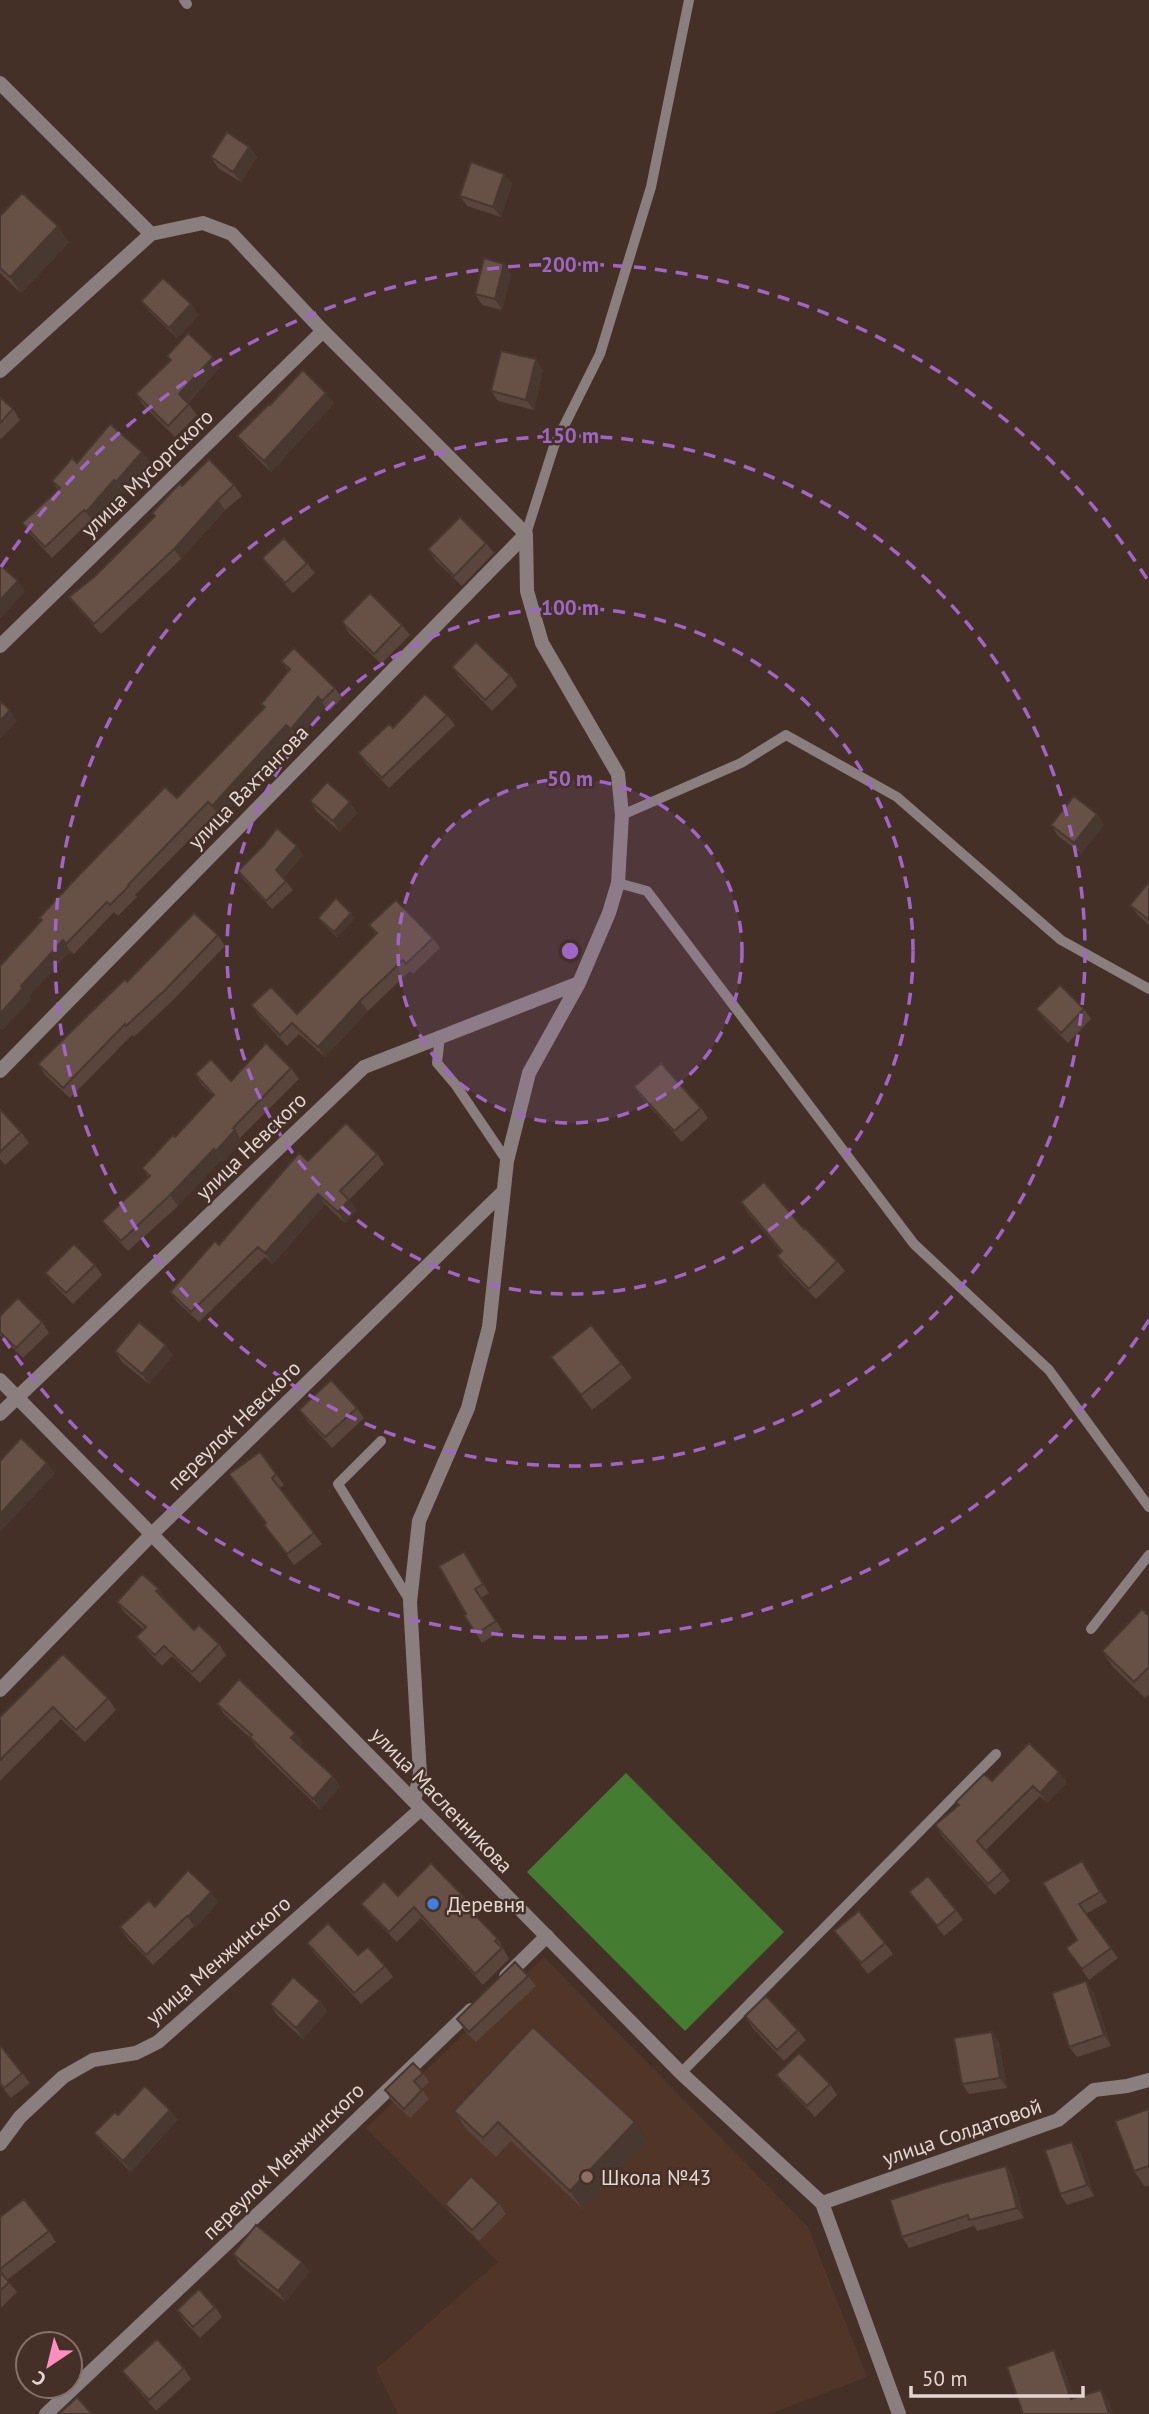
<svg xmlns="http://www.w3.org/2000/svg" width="1149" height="2414" font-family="'PT Sans',sans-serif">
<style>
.built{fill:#513528}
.forest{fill:#447c32}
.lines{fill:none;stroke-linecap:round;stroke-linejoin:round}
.service{stroke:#8b7e7f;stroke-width:10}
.minor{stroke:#8b7e7f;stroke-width:14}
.tertiary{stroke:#8b7e7f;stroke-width:14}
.wall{fill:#59453b}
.shaded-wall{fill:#483830}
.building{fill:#675045;stroke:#483830;stroke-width:2}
.ring{fill:none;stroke:#9f67c5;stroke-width:3.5;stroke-dasharray:12 9}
.shop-dot{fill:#3f7fe0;stroke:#453027;stroke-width:2.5}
.education-dot{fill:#8d6e63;stroke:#453027;stroke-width:2.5}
.labels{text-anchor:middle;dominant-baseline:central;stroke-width:5;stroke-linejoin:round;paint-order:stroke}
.street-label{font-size:21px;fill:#e3d5cf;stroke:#453027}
.poi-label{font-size:21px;fill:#e3d5cf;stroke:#453027;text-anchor:start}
.centre{fill:#9f67c5;stroke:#453027;stroke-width:3.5}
.ring-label{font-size:21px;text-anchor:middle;font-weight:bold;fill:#9f67c5;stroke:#453027;stroke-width:5;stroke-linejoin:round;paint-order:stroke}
</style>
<rect width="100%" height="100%" fill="#453027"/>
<!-- built -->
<path class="built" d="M544,1957L808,2227L867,2377L769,2414H398L376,2369L498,2262L366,2128Z"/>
<!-- forest -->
<path class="forest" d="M626,1773L784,1932L685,2031L527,1872Z"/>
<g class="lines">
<!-- service -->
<path class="service" d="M184,0L187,4
M526,534L554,446L600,354L651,187L689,0
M622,815L741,763L786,735L897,797L1061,940L1149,989
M618,883L647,891L914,1244L1049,1370L1149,1507
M440,1036L437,1063L455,1084L507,1161
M381,1441L338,1484L410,1601
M1091,1629L1149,1555
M681,2073L996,1754"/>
<!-- minor -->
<path class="minor" d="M0,83L151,234L203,223L232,234L323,331L526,534L527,591L542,643L618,774L622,815L618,883L609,913L579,983L529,1073L507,1161L489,1327L468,1408L419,1521L410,1602L420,1774L414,1801
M0,371L151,234
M0,646L323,331
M0,1071L526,534
M0,1414L364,1067L579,983
M0,1690L151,1535L502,1193
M506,1976L547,1936
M0,2144L20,2117L63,2077L93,2060L136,2053L158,2042L421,1809
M822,2203L1058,2120L1094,2090L1127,2086L1149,2080
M46,2414L293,2181L471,2010"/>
<!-- tertiary -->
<path class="tertiary" d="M0,1380L681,2073L822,2203L899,2414"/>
</g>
<!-- wall -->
<path class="wall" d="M249,147L257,157L241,182L218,168L211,157Z
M504,174L512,184L501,217L467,206L460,196Z
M0,216L58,226L69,242L21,293L0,273Z
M504,264L511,274L502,310L482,305L475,294Z
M141,301L199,315L177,338L149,311Z
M167,356L213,357L220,367L188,403L197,415L175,437L143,405L136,394L170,360Z
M543,369L534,410L498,401L491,391Z
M0,397L13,409L20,420L1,439L0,438Z
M334,403L271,472L245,446L237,436L270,405Z
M150,462L124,493L122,491L94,522L91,520L52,558L30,534L22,523L58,490L52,481L77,463Z
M234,485L242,496L225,510L181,559L101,634L77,607L69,597L94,577L154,517L152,513L182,486Z
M486,543L494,553L462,586L435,560L428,549Z
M262,558L307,563L315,573L293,593L270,569Z
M342,622L402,625L410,635L381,664L349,633Z
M281,661L335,688L342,698L330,711L325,707L299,739L294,735L220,817L216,813L135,895L137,897L118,916L114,912L74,954L70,951L29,996L31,999L2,1030L0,1028V966L41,921L39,918L177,798L264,707L261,704L289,671Z
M452,667L510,675L517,686L492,711L459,677Z
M447,715L455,725L389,788L366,764L358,753L393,728Z
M310,801L350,802L357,813L340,832L317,812Z
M1097,814L1104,825L1081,853L1058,836L1051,825Z
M297,846L303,855L283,878L293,890L272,909L244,880L238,871Z
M1149,882V925L1138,915L1130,905Z
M318,918H355L337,937L322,923Z
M369,925L433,938L440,948L413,974L410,971L368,1011L325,1057L299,1034L287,1046L259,1016L251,1005L297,1014L376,935Z
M218,935L225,946L174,999L134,1037L132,1035L70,1098L45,1075L38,1064L127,982Z
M1036,1009H1084L1091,1019L1068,1043L1044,1019Z
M291,1068L299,1079L240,1138L242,1141L224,1161L222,1159L178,1206L128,1251L109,1231L102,1221L148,1177L142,1168L175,1137L213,1096L202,1085L195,1074L231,1081Z
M634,1087L701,1108L708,1118L682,1142L641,1097Z
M0,1109L21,1132L29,1143L5,1165L0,1159Z
M377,1154L384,1164L349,1200L357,1210L345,1223L325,1204L273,1264L265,1257L199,1322L177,1302L170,1292L308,1161Z
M741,1202L804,1229L837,1261L845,1271L816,1299L784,1267L777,1256L781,1252L748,1213Z
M95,1265L102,1275L73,1304L52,1283L45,1273Z
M0,1316L42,1322L49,1333L23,1358L0,1335Z
M115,1351L173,1355L149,1384L122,1362Z
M551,1357L621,1363L632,1378L592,1410Z
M357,1408L364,1418L332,1448L307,1421L299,1410Z
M260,1452L284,1485L279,1488L322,1544L294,1565L264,1525L266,1523Z
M464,1552L489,1593L481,1598L502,1630L482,1643L464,1615L466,1614Z
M166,1599L165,1600L194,1630L219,1644L226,1655L200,1683L172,1656L162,1666L144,1647L136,1637L144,1630L125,1613L117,1602Z
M1149,1616V1694L1145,1698L1113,1667L1102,1651Z
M63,1654L108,1698L116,1710L85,1742L61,1719L0,1781V1717Z
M217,1704L303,1743L300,1746L333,1776L340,1786L320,1809L257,1748L250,1738L224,1714Z
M1059,1772L1067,1782L1047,1803L1040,1796L985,1851L1003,1871L1010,1881L995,1895L942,1836L935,1825L958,1805L956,1802Z
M1089,1871L1107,1902L1086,1914L1118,1958L1089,1980L1066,1948L1077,1940L1043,1883Z
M211,1892L218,1902L195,1928L194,1926L153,1965L127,1938L120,1927L155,1907Z
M909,1892L956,1910L963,1920L944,1936Z
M398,1896L464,1897L472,1907L470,1910L498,1939L509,1959L483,1985L421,1918L397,1942L369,1914L361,1904Z
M834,1931L885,1943L893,1954L868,1974Z
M307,1943L358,1955L385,1966L393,1977L361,2004L314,1953Z
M528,1976L536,1986L476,2042L464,2030L457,2019Z
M1093,1992L1111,2046L1077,2057L1069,2047Z
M320,2001L327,2012L303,2039L277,2015L270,2004Z
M745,2016L798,2030L806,2040L784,2061L752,2027Z
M999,2042L1007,2088L969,2094L962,2084Z
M0,2045L30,2083L11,2098L0,2085Z
M423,2073L429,2082L422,2089L429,2099L410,2118L391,2100L385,2090Z
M776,2075L830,2084L837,2095L815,2117L784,2085Z
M1149,2109V2185L1145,2187L1134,2171Z
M170,2110L177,2120L131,2172L102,2143L94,2133L118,2115Z
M454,2111L648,2141L583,2209L511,2141L496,2157L467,2130Z
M1080,2152L1094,2196L1067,2205L1060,2194Z
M1006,2166L1013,2177L1024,2218L977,2231L974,2226L909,2248L902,2237Z
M499,2203L506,2214L479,2241L452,2214L445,2204Z
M0,2217L49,2231L56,2242L7,2280L17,2292L1,2308Z
M233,2254L302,2262L309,2272L285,2302L240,2265Z
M215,2307L222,2317L200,2338L184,2321L177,2310Z
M184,2368L191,2379L156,2411L130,2381L122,2371Z"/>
<!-- shaded-wall -->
<path class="shaded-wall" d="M249,147L257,157L241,182L233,172Z
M504,174L512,184L501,217L493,207Z
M58,226L69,242L21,293L10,277Z
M504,264L511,274L502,310L495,299Z
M191,304L199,315L177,338L169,328Z
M213,357L220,367L186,404L179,394Z
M536,359L543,369L534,410L526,400Z
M326,393L334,403L271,472L264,461Z
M142,452L150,462L124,493L116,482Z
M114,480L122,491L94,522L86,512Z
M218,500L225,510L181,559L174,549Z
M18,581L25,591L0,619V600Z
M318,697L325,707L299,739L291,729Z
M10,710L17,721L0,739V721Z
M286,725L294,735L220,817L212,806Z
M350,802L357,813L340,832L333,821Z
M1097,814L1104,825L1081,853L1074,843Z
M297,846L303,855L282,879L276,870Z
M351,913L355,918L337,937L334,932Z
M63,940L70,951L29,996L31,999L2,1030L0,1027V1014L21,986Z
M360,1001L368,1011L325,1057L318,1047Z
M235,1130L242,1141L224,1161L216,1151Z
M214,1149L222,1159L178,1206L170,1195Z
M318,1194L325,1204L273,1264L265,1253Z
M349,1200L357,1210L345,1223L338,1212Z
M166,1345L173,1355L149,1384L142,1374Z
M47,1463L55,1474L0,1532V1514Z
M464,1552L470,1561L489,1593L483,1584Z
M159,1589L166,1599L164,1602L156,1591Z
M295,1733L303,1743L298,1748L291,1738Z
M1059,1772L1067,1782L1047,1803L1040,1793Z
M333,1776L340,1786L320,1809L313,1799Z
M1082,1861L1089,1871L1107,1902L1100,1892Z
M211,1892L218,1902L195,1928L188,1917Z
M1086,1981L1093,1992L1111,2046L1104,2035Z
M320,2001L327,2012L303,2039L296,2028Z
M992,2032L999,2042L1007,2088L1000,2078Z
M170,2110L177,2120L131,2172L123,2161Z
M635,2122L648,2141L583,2209L570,2191Z
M1072,2142L1080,2152L1094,2196L1087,2185Z
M1006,2166L1013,2177L1024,2218L1017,2208Z
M302,2262L309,2272L285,2302L278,2291Z
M1054,2350L1061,2361L1079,2409L1071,2399Z
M1101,2390L1109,2401L1113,2414H1109Z"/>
<!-- building -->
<path class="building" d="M227,132L249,147L233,172L211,157Z
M471,162L504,174L493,207L460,196Z
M22,193L58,226L10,277L0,268V216Z
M484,258L504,264L495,299L475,294Z
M163,278L191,304L169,328L141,301Z
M188,333L213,357L179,394L189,404L168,426L136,394L171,360L167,356Z
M501,351L536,359L526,400L491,391Z
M303,370L326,393L264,461L237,436L269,404L270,405Z
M0,397L13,409L0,423Z
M110,424L142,452L116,482L114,480L86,512L84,510L45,547L22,523L60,488L52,481L72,458L77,463Z
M209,459L234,485L218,500L174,549L94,624L69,597L94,577L155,516L152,513L180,483L182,486Z
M460,517L486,543L454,576L428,549Z
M284,538L307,563L285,583L262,558Z
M0,565L18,581L0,600Z
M370,593L402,625L374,654L342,622Z
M476,642L510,675L485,700L452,667Z
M294,648L335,688L322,701L318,697L291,729L286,725L212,806L208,802L128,885L129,886L110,905L107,902L66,944L63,940L21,986L23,988L0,1014V966L42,920L39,918L79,875L165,787L177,798L265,707L261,704L290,669L281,661Z
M425,694L447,715L382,778L358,753L389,724L393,728Z
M0,701L10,710L0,721Z
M327,782L350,802L333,821L310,801Z
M1074,796L1097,814L1074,843L1051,825Z
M277,828L297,846L276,870L286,881L266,901L238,871L264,845Z
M1149,882V920L1130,905Z
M336,898L351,913L334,932L318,918Z
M396,900L433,938L406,964L403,960L360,1001L318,1047L292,1023L280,1035L251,1005L271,987L297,1014L377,933L369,925Z
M194,913L218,935L166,989L126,1026L125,1024L63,1088L38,1064L125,979L127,982Z
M1060,985L1084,1009L1061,1033L1036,1009Z
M266,1043L291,1068L233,1128L235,1130L216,1151L214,1149L170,1195L121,1241L102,1221L150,1176L142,1168L173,1135L175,1137L214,1095L195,1074L211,1059L231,1081Z
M661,1063L701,1108L674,1131L634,1087Z
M0,1109L21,1132L0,1152Z
M346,1123L377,1154L340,1191L349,1200L338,1212L318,1194L265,1253L258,1247L191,1312L170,1292L215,1241L219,1245L299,1153L308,1161Z
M764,1182L804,1229L805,1228L837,1261L809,1289L777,1256L782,1251L741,1202Z
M74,1244L95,1265L66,1293L45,1273Z
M18,1298L42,1322L16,1348L0,1332V1316Z
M139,1322L166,1345L142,1374L115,1351Z
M591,1325L621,1363L581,1395L551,1357Z
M331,1380L357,1408L325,1437L299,1410Z
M21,1438L47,1463L0,1514V1461Z
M260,1452L276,1474L272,1478L314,1533L287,1554L264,1525L266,1523L229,1474Z
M464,1552L483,1584L475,1589L496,1621L476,1634L464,1615L466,1614L439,1566Z
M142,1574L159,1589L156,1591L194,1630L199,1625L219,1644L192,1672L164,1646L155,1655L136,1637L146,1627L117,1602Z
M1142,1609L1149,1616V1667L1134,1682L1102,1651Z
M63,1654L108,1698L76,1730L53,1707L0,1760V1717Z
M239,1679L295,1733L291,1738L333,1776L313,1799L250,1737L252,1735L217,1704Z
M1029,1743L1059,1772L1040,1793L1033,1786L977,1841L1003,1871L988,1884L935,1825L959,1805L956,1802L984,1774L992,1781Z
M1082,1861L1100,1892L1079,1904L1111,1948L1082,1969L1066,1948L1077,1940L1043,1883Z
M431,1863L464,1897L461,1900L498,1939L495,1941L502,1948L475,1974L414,1907L389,1932L361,1904L384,1881L398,1896Z
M188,1870L211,1892L188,1917L187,1916L146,1955L120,1927L149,1900L155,1907Z
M928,1876L956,1910L937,1926L909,1892Z
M859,1911L885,1943L861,1963L834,1931Z
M328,1923L358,1955L368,1947L385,1966L354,1993L307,1943Z
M515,1962L528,1976L469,2032L457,2019Z
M293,1977L320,2001L296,2028L270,2004Z
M1086,1981L1104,2035L1069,2047L1052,1993Z
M766,1996L798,2030L777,2050L745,2016Z
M533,2027L635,2122L570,2191L498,2122L483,2138L454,2111Z
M992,2032L1000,2078L962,2084L954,2038Z
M0,2045L22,2073L4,2088L0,2083Z
M799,2053L830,2084L807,2106L776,2075Z
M413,2063L423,2073L414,2081L422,2090L404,2109L385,2090Z
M145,2086L170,2110L123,2161L94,2133L115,2112L118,2115Z
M1149,2109V2166L1134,2171L1115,2121Z
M1072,2142L1087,2185L1060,2194L1045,2150Z
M1006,2166L1017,2208L969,2220L968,2215L902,2237L890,2200L939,2184Z
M471,2176L499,2203L472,2230L445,2204Z
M24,2199L49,2231L0,2269V2217Z
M256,2225L302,2262L278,2291L233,2254Z
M0,2272L9,2282L0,2291Z
M199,2289L215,2307L193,2327L177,2310Z
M157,2339L184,2368L149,2400L122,2371Z
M1054,2350L1071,2399L1101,2390L1109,2414H1023L1007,2367Z
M77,2397L92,2414H59Z"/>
<!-- distance rings -->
<circle cx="570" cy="951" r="172" fill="#9f67c5" fill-opacity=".12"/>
<g class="ring">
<circle cx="570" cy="951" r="172"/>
<circle cx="570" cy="951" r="343"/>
<circle cx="570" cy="951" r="515"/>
<path d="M1149 1320A686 686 0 0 1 1 1335M1 567A686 686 0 0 1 1149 582"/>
</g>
<!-- markers -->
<circle class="shop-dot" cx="433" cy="1904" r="7"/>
<circle class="education-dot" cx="587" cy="2177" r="7"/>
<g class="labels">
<!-- street labels -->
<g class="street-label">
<text transform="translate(147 473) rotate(-44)">улица Мусоргского</text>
<text transform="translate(248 787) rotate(-46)">улица Вахтангова</text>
<text transform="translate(251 1146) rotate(-44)">улица Невского</text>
<text transform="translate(234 1425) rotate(-44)">переулок Невского</text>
<text transform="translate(442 1800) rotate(46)">улица Масленникова</text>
<text transform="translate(218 1960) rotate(-41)">улица Менжинского</text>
<text transform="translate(962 2132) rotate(-19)">улица Солдатовой</text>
<text transform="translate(283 2161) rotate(-44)">переулок Менжинского</text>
</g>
<!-- poi labels -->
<g class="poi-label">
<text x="447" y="1904">Деревня</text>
<text x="601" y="2177">Школа №43</text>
</g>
</g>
<circle cx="570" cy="951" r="10" class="centre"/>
<g class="ring-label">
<text x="570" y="272">200 m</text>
<text x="570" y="443">150 m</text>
<text x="570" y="615">100 m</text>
<text x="570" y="786">50 m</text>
</g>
<!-- north arrow -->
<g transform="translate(49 2365) rotate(215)"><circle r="33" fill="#453027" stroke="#84726a" stroke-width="2"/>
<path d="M0-5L12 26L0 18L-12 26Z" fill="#fd8ebf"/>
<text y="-10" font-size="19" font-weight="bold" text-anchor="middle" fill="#e3d5cf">С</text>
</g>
<!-- scale -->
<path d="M911 2386v10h172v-10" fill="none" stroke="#e3d5cf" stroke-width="3.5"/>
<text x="922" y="2386" font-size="21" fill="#e3d5cf" stroke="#453027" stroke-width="5" paint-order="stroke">50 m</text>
</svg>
